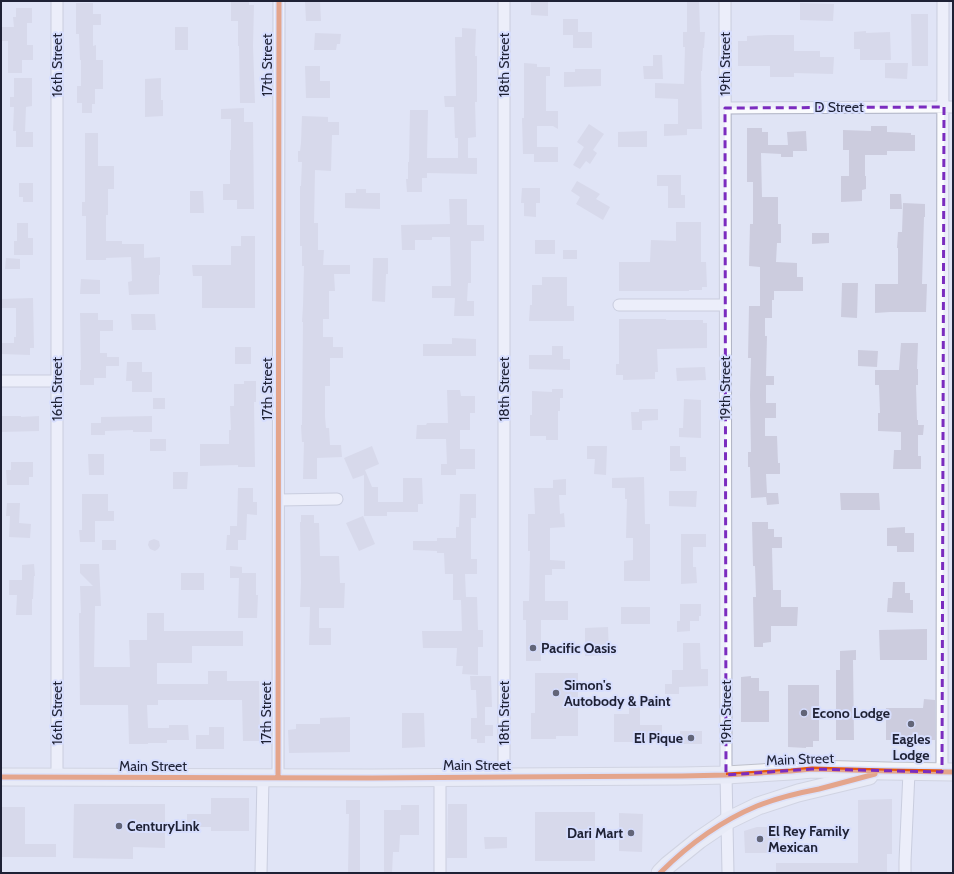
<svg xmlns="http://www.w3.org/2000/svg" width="954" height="874" font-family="Cabin,sans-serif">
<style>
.building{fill:#ccccde}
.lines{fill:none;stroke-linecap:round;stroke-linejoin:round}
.minor-casing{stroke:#aeb2c3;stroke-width:13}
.primary-casing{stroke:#bec1cb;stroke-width:19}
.minor{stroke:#fafbfe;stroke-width:11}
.primary{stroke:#f2f3f9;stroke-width:17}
.cycleway-casing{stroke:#d7defe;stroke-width:8}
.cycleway{stroke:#e8590c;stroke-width:5}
.marked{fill:none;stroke:#7b2cbf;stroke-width:3;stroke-dasharray:8 5;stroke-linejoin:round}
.poi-dot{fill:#626578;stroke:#d7defe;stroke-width:1.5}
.labels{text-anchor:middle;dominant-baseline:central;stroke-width:4;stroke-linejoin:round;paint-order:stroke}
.street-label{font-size:14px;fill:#1e2135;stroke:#d7defe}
.poi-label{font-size:14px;font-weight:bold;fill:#1e2135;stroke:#d7defe;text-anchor:start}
</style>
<rect width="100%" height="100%" fill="#e0e4f5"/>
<!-- building -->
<path class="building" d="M231,1H249V5H254L253,46L255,103H240L239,46H238V21H231Z
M305,1H320L321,21H306Z
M531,1H548V16L531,15Z
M687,1H699L700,32H705L704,48H703L702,71H701L702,129H687V135L664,136V124H678V99L655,98V83L684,84L685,47H683V32H687Z
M76,3H93V14H101V25H93V46L96,45V60H103V89H95V104H92V113H82V103H77V86H81V60H80L79,34H76Z
M800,3L834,4L833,21L800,20Z
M16,8H32V23H27V45H33V60H22V73H8V41H2V27H14L13,17H16Z
M911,14H928V66H912Z
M563,19H578V32H592V48H573V35H563Z
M175,27H188V50H175Z
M462,28L476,29L475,56H477V102H475L476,137L468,138V158H477V174L427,173V178H422V192H407L406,179H408V162H409L410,110H428L427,158H458V138H455L454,107H445L444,96H456L455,37H462Z
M866,31V33L890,32L891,60H860V49H854V32Z
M315,33L341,34L340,44H337L336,50H314Z
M769,35H794V51H820V57H834L833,74L794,73V77H770V66H738V41H747V36Z
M653,55H662L663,79H644L643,66H653Z
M524,63L537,64V67H550V76H546V111H558V129L553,126H537V147H558V162H534V154H523L522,118H524Z
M885,63H908L907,79L885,78Z
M305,66H320V81H330V98H306Z
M575,69H601V86L564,87V72H575Z
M14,78H32V106L26,107L25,132H33V147H16V131H13L14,107H10V97H14Z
M161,78V100H163V116L145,117V79Z
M244,108V122H253L254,209H237V200H223V184H230V150H231V119H221V109Z
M302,116L328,117V122H339V135H332L331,171L315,170L314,223H318V250H324L323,265H350V274H334L335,291H329V319H323V337H333V347H343V358H330V386H325V417L326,428H329L330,445H341L342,457L317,458V479H303L304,442H302L301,425H302L303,322H302L303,306L304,266H302V246H300V186H301L302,162H298V151H300L301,143Z
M589,124L604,134L593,150L597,153L590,164L586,161L580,169L573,165L584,147L577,142Z
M871,126H887V132L911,133V135H915V151H887V155H865V176H866V189L862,190V201L841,202V176H849V150H843V130L871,131Z
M747,128H762V132H768V145H788L787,132L806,131L807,151H793V157H781V154L761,153L762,197H778V224H781V243H777L776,262L797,263V277H803V291H774V300H772V318H765V336H767L766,376H774V385H766V403H776V418H765V436H777L778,463H780V474H766L767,493H778L779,504L767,505L766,497L751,498L750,467H748V452H751L750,395L751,358H748L749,306H760V267L749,266L750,224H753V182H747Z
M647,131V147H618V132Z
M85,133H98V166H114V189H108V215H106V241H122V244H144V258L160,257V275H159V294L129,295L128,282L132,281L131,257L106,258V260H86V216H82V202H85Z
M657,175H681V195H685V208H668V186H657Z
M577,181L600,194L596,199L610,207L603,220L576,204L580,197L571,191Z
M19,183H33V202H23V197H19Z
M522,188H540V203H536V217L524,216V203H521Z
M356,189H366V193H380V209L345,208V193H356Z
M190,191H203L204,213H190Z
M890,194H901L902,209H890Z
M449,199H467V225H484V241H471V283H468L467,301H474V316H454L455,298H432V286H451L450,237H432V240H415V250H402L401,225L450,224Z
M903,203L925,204V217H924L922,284H927L926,312H890L875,313V284H898V248H897L898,232H902Z
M676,222H701V262H706L707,287H702V290H689V291H619V262H650L651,240L676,241Z
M17,223H28V238H33V255H14V241H17Z
M812,233H829V243L812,244Z
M241,236H255V308H202V276H193L192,265H231V246H241Z
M535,240H555V254H535Z
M563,250H577V259H563Z
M6,258L20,259V269H5Z
M373,258H388V274H386L385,302L372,301Z
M542,277H567V306H574V321H529L530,305H532V285H542Z
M81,279L100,280V294H80Z
M842,283H858L857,318L841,317Z
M33,298L34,348H30V355L1,354V343H14V337H16V308H1V299Z
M80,313H98V320H113V331H100V353H107V357H119V366H106V378H94V385H80V370H81Z
M131,314H155L156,330H132Z
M619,319H666V320H703V323H707V348L657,349L658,372H655V379L623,380V375H616V364H619Z
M452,338L476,339V356H423V344H452Z
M901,343H918L917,369H918V385H916L917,420H918V425H924L923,435H918V456H921V469H893L894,450H901V432L878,431V413H880L879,385H875V370H899Z
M552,346H563V359H570V370L529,369V355H552Z
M235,347H251V364H235Z
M858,350L878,351L877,367L858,366Z
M127,362H142V372H152V392H132V381H126Z
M705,367L706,380L677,381L676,368Z
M244,381H256V402H254L255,467H238V465L200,466V444H229V430H231L230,406H234V384H244Z
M552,389H563V398H560V411H558V440H546V436H530V415H532V391L552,392Z
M447,390H460L461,396H475V413H470V430H460V449H475V469H456V475H441V464H447L446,439H416L417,425H426L427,423H448Z
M153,398H165V409H153Z
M684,399L701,400V438L679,437V428H683Z
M639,409H658V420L642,421V430H632L631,412H639Z
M1,416H21V417L39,416V431L1,432Z
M152,416V432H133V430L105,431V435H91V423H101V417Z
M150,439H166V451H150Z
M372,446L379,464L365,470L372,487H378V502H403V478H422L423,504H418V512H387V516H364V475L353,479L344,458Z
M587,446H607L606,475L594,474L595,459H587Z
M670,446H680V457H686V471H670Z
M88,454H104V475H89Z
M11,462H33V477H29V485H7L6,470H11Z
M173,472H188L187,489H173Z
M644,477L645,524H650V581H624V561L633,560V538H626L627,499H625V488H612V478Z
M566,479V495H559L560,514L564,513L565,527L550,528V560L565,561V569H552V575H545V601H568V620H541V661H526V620H523V601H529L530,551H528V514H535L534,488H553V480Z
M238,488H253V502H257V515L247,514L246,540H238V550H226L227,535H230V526H237Z
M669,491H697L696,507L669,506Z
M840,493H879L880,510H841Z
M82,494H108V511H114V521H95V542H80L79,530H82Z
M460,494H476V518H471V559H477V574H465L466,597H477L478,630H483V647H478V675L462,674L463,666H456L457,648H423L422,631H462L461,600H453V574H445L444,553H437V551L413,550V541H437V538H456V527H459Z
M7,503H20L19,523L31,524L30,538L9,537L10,516H6Z
M301,515H314V523H319L320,556H339L340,583H345L344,608H319V628H331V645H309L310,607H300L301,583L300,522H301Z
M363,516L375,544L359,551L346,523Z
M752,522H768V529H774V537H782V548H772L773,590H781V607H798L797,626H771V642L763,643V647H754L753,597H756L755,566H753Z
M905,527V533H914V552H897V546H887V528Z
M681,534H706V547H693V567H696L697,583L681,584Z
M154,539L159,541L160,546L158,549L155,551L150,549L148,545L149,541Z
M102,540H116V550H102Z
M34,564L35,576H34L33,599H32V615H16L17,595H9V580H22V565Z
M80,564H99L101,606H95L94,667H130L129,640H147V613H164V631H243V646H192V663H157V684H208V671H227V681H259L260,741H243L242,700H158V705H147L148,728H169V725H188L189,740H167V743H148V744H129L128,705H80L79,630V613H81L80,586H93L80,573Z
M230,566L242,567V573H256V595H258L257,618H238L239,578H230Z
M181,573H204V590H181Z
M893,582H905V593H910V600H913V613L887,612L888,598H892Z
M680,604H701V616H699V621H690V631L677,632V621H680Z
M621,607H650V624H621Z
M608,627L609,655L585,656V628Z
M927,629V660H880L879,630Z
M683,643H700L701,669H708V686L679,687V694H665V684H672V670H683Z
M856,650V660H853L854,740H836V670H840V651Z
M535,673H578V736H556V739H531V713H535Z
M470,676H491L492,707H485V725H493V736H485V743H477V739H471V718H477L476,690H471Z
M751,676V678H759V691H769V722H741V677Z
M788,685H819V741H813V747H806V748L788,747Z
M924,699L935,700V740H886V708H923Z
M629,705H640V725H662V742H614V714H629Z
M402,713H424L425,747L402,748Z
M350,717V752L289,753L288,730L296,729V724H320V718Z
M209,727H224V749H196V735H209Z
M680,731H702V744H680Z
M211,798H249V831H211V827H187V814H211Z
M892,799V854H887V873H776V863H858V800Z
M346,800H360V873H348L349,814H346Z
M74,804H165V848L133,847V859L73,858Z
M448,804H467V858H447Z
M401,805H419V835H400L399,852H393L392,873H384V810H401Z
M2,807H25V844H56V857H2Z
M535,812H595V861H535Z
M619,813L643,814L642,852L619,851Z
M757,827H779V853H745L744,831Z
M484,837H507V848L485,849Z"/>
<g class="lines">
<defs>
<path id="minor" d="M725,1L726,775L728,873
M725,108L953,107
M619,305H725
M1,381H57
M279,500L337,499
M942,772L943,1
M57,777V1
M504,777V1
M278,778L279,1
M440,778V873
M261,873L263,778
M905,873V861L909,772"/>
<path id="primary" d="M1,777L372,778L682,776L726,775L791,771L812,769L887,771L953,772
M660,873L668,865L699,840L727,821L758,806L798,793L869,776"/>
</defs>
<!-- minor casing -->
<use href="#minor" class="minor-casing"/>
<!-- primary casing -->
<use href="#primary" class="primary-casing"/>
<!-- minor -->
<use href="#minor" class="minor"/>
<!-- primary -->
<use href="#primary" class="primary"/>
<defs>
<path id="cycleway" d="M1,777L372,778L682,776L726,775L791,771L812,769L887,771L953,772
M278,778L279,1
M660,873C688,845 721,821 757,806C777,798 798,793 819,789C837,784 856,779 875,774"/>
</defs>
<!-- cycleway casing -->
<use href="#cycleway" class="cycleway-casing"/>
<!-- cycleway -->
<use href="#cycleway" class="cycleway"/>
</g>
<!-- marked area -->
<path d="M0 0H954V874H0ZM944,107L942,772L812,769L726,775L725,108Z" fill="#e0e4f5" fill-opacity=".55" fill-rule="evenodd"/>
<path class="marked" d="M944,107L942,772L812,769L726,775L725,108Z"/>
<!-- markers -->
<g class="poi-dot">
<circle cx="533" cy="648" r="4"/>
<circle cx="556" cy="693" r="4"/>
<circle cx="804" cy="713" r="4"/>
<circle cx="911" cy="724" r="4"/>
<circle cx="691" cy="738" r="4"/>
<circle cx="119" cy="826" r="4"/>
<circle cx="631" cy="833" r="4"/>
<circle cx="760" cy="839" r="4"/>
</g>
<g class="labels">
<!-- street labels -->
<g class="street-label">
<text transform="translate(725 64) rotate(-90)">19th Street</text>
<text transform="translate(57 65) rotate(-90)">16th Street</text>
<text transform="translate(267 65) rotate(-90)">17th Street</text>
<text transform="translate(504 65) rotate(-90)">18th Street</text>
<text x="839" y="107">D Street</text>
<text transform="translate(725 388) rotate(-90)">19th Street</text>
<text transform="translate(57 389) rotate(-90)">16th Street</text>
<text transform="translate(267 389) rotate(-90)">17th Street</text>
<text transform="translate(504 389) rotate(-90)">18th Street</text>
<text transform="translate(726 712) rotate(-90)">19th Street</text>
<text transform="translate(57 713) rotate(-90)">16th Street</text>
<text transform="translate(266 713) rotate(-90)">17th Street</text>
<text transform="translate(504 713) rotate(-90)">18th Street</text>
<text transform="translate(800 759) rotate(-2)">Main Street</text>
<text x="477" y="765">Main Street</text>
<text x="153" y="766">Main Street</text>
</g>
<!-- poi labels -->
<g class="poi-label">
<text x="541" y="648">Pacific Oasis</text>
<text x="564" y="685">Simon's<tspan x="564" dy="16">Autobody &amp; Paint</tspan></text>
<text x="812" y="713">Econo Lodge</text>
<text x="683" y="738" text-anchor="end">El Pique</text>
<text x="911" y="739" text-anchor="middle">Eagles<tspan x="911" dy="16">Lodge</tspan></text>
<text x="127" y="826">CenturyLink</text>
<text x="768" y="831">El Rey Family<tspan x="768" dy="16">Mexican</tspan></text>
<text x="623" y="833" text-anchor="end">Dari Mart</text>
</g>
</g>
<!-- border -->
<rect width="954" height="874" fill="none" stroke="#1e2135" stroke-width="4"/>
</svg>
